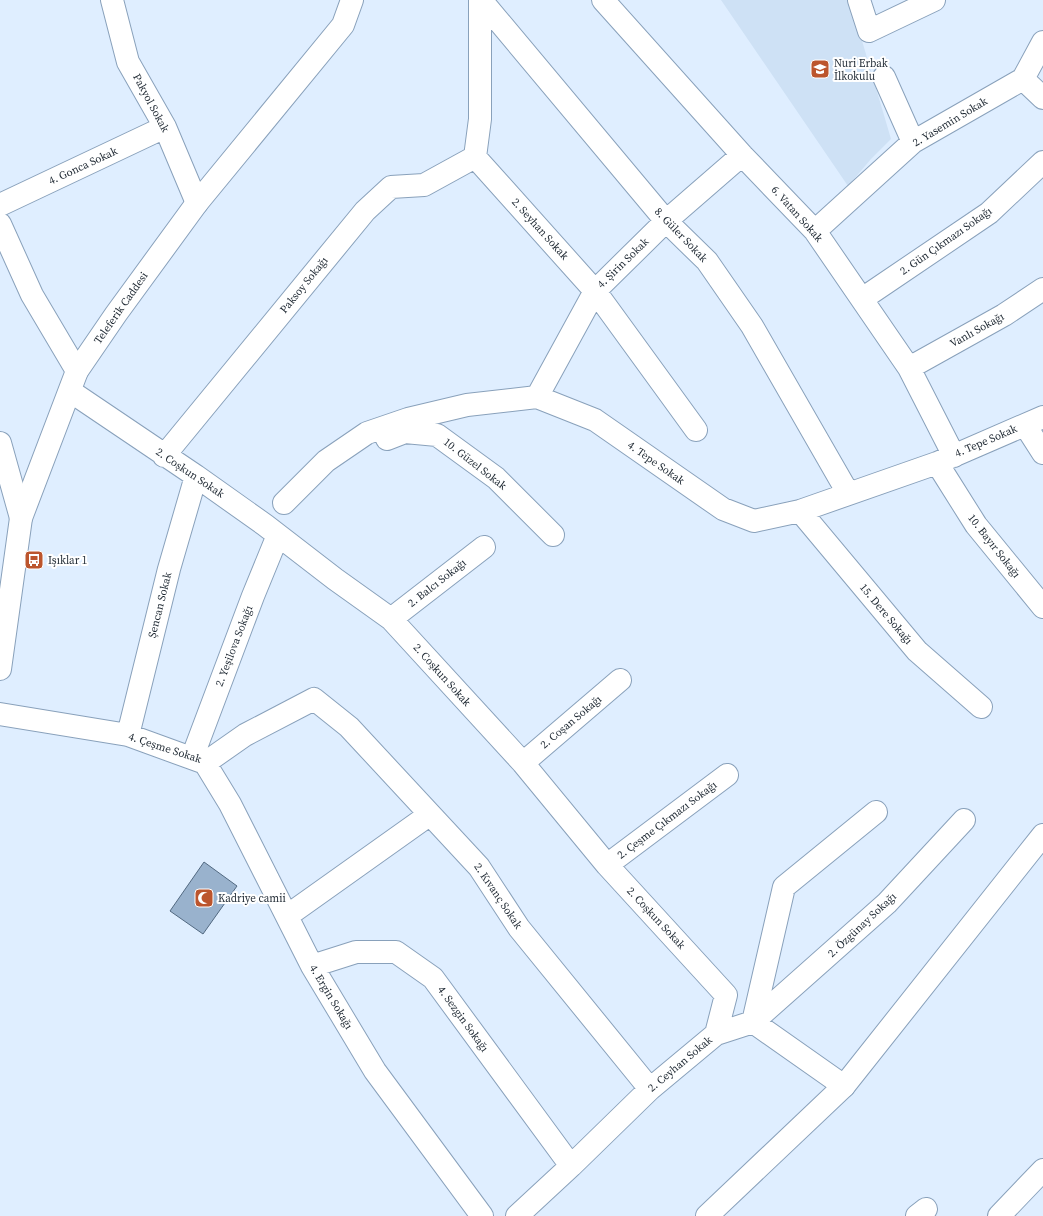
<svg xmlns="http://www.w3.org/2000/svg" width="1043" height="1216" font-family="'Source Serif 4',serif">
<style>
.built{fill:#cee1f5}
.building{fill:#99b2cd;stroke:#526981}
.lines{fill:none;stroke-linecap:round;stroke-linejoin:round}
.minor-casing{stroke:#89a1bb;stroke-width:24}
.major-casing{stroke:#89a1bb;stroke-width:24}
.minor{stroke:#fff;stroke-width:22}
.major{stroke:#fff;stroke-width:22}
.labels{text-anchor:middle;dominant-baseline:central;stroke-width:4;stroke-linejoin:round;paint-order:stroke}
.poi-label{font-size:11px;fill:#1f2933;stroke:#fff;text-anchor:start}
.street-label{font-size:11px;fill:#1f2933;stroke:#fff}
</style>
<rect width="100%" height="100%" fill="#dfeeff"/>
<!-- built -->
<path class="built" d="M721,0H850L891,139L871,159L848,186Z"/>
<!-- building -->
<path class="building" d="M204,862L237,886L203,934L170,911Z"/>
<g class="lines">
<defs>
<path id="minor" d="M112,0L128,62L165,127L197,203
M480,0V119L475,157L595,291L696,430
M481,0L666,221L707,261L752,326L848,493
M603,0L742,155L815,231L909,368L954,456
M859,0L869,31L934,0
M884,77L913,142
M1023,79L1043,98
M0,205L165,127
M0,224L32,295L77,371
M815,231L913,142L1023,79L1043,42
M862,299L989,213L1043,162
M909,368L1004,315L1043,289
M70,391L196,476L265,525L335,579L391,619L523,763L607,865L726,995L716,1034
M537,397L595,291L666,221L742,155
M1025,425L1043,453
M387,439L405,432L437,435L496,478L553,535
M0,443L21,518
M164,456L365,211L391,187L424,185L475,157
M937,463L976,525L1043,607
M284,503L326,461L367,433L408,419L467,405L537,397L595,420L723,509L754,521L800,511L937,463L1043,417
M800,511L917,651L981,707
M391,619L484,547
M0,714L128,735L205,763L245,735L314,699L349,727L479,867L519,928L650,1089
M128,735L169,569L196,476
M192,758L253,596L278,535
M205,763L230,804L312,966L375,1071L482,1216
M523,763L620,680
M607,865L727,775
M287,916L429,815
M312,966L356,952H396L433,978L571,1166
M844,1086L753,1022L887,903L964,820
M517,1216L571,1166L650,1089L716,1034L753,1022L784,887L876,812
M917,1216L926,1209
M999,1216L1043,1170"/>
<path id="major" d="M0,669L21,518L77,371L116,314L197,203L343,25L352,0
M707,1216L844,1086L1043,835"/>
</defs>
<!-- minor casing -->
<use href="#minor" class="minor-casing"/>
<!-- major casing -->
<use href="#major" class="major-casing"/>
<!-- minor -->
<use href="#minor" class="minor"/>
<!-- major -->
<use href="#major" class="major"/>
</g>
<!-- icons -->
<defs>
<symbol id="school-square" viewBox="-11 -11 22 22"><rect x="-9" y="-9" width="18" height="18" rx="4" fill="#bc552d" stroke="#fff"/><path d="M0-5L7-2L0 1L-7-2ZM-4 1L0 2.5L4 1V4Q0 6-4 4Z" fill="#fff"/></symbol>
<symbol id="bus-square" viewBox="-11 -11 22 22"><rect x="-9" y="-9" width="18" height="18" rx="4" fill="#bc552d" stroke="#fff"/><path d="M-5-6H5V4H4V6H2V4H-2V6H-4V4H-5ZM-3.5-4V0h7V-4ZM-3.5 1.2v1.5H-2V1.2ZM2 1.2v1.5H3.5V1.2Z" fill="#fff"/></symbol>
<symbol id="mosque-square" viewBox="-11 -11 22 22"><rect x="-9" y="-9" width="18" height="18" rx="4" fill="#bc552d" stroke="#fff"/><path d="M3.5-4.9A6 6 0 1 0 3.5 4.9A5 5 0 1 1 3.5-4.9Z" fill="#fff"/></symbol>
</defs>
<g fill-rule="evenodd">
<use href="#school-square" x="809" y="58" width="22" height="22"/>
<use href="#bus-square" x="23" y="549" width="22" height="22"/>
<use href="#mosque-square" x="193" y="887" width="22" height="22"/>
</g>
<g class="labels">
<!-- poi labels -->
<g class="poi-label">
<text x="834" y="63">Nuri Erbak<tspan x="834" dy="13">İlkokulu</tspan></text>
<text x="48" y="560">Işıklar 1</text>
<text x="218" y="898">Kadriye camii</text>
</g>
<!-- street labels -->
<g class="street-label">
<text transform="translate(151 103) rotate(62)">Pakyol Sokak</text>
<text transform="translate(950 122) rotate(-31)">2. Yasemin Sokak</text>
<text transform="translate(83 166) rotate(-25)">4. Gonca Sokak</text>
<text transform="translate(797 214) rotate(48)">6. Vatan Sokak</text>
<text transform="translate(540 229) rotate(48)">2. Seyhan Sokak</text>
<text transform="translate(681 235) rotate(46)">8. Güler Sokak</text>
<text transform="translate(946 241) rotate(-35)">2. Gün Çıkmazı Sokağı</text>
<text transform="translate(623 263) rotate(-44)">4. Şirin Sokak</text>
<text transform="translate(304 285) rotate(-51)">Paksoy Sokağı</text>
<text transform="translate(121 308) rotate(-55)">Teleferik Caddesi</text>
<text transform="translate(977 330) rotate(-29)">Vanlı Sokağı</text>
<text transform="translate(986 441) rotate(-23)">4. Tepe Sokak</text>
<text transform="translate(656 463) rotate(35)">4. Tepe Sokak</text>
<text transform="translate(475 464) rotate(38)">10. Güzel Sokak</text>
<text transform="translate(190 473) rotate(34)">2. Coşkun Sokak</text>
<text transform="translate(994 546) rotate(52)">10. Bayır Sokağı</text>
<text transform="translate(437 583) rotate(-38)">2. Balcı Sokağı</text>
<text transform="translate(160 605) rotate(-76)">Şencan Sokak</text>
<text transform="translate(886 614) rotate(50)">15. Dere Sokağı</text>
<text transform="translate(234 646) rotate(-69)">2. Yeşilova Sokağı</text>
<text transform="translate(442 675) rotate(48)">2. Coşkun Sokak</text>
<text transform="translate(571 722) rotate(-40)">2. Coşan Sokağı</text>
<text transform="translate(165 748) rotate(18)">4. Çeşme Sokak</text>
<text transform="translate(667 820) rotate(-37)">2. Çeşme Çıkmazı Sokağı</text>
<text transform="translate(498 896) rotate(56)">2. Kıvanç Sokak</text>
<text transform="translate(656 918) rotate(47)">2. Coşkun Sokak</text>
<text transform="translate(862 925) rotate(-43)">2. Özgünay Sokağı</text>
<text transform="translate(331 997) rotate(59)">4. Ergin Sokağı</text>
<text transform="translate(463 1019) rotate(54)">4. Sezgin Sokağı</text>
<text transform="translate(680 1064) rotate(-40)">2. Ceyhan Sokak</text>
</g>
</g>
</svg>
